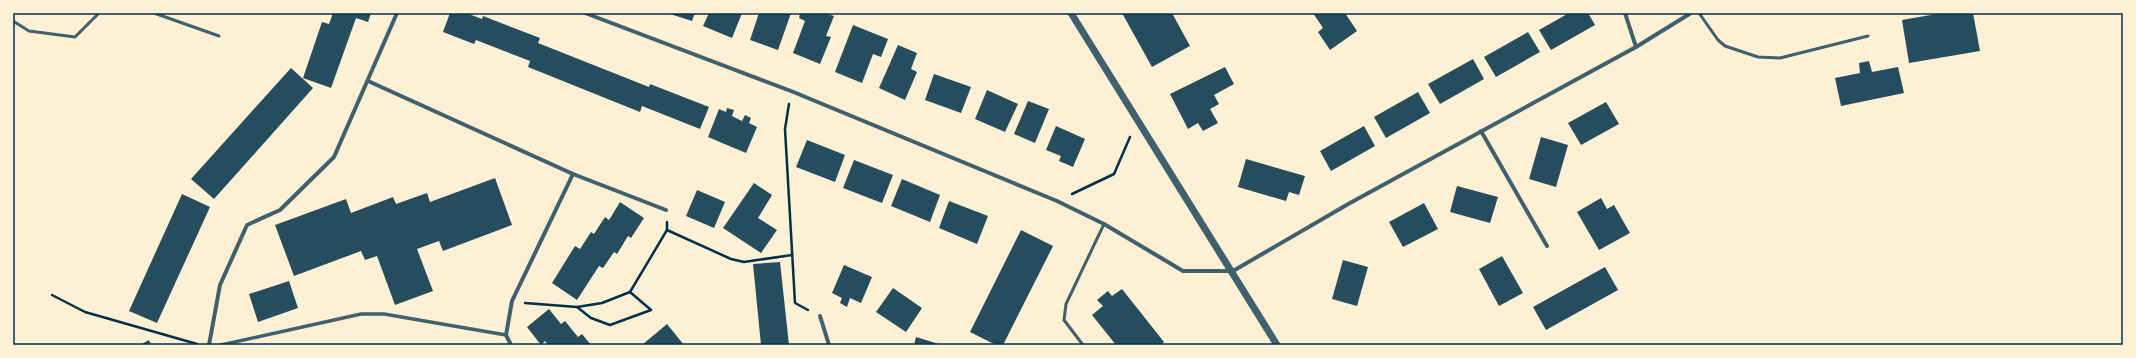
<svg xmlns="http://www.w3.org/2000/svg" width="2136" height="358" font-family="'Fira Sans',sans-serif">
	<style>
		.building { fill: #264d5e }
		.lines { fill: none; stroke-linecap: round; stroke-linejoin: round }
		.path { stroke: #003049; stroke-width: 2.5 }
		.service { stroke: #3f606c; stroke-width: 3 }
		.pedestrian { stroke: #3f606c; stroke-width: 3.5 }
		.minor { stroke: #3f606c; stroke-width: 4 }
		.tertiary { stroke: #3f606c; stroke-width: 7 }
		.neatline { fill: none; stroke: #003049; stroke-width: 1.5 }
	</style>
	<rect width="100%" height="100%" fill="#fdf0d5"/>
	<g class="building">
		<polygon points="333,13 371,13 368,22 356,18 331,88 303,78 322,22 329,24"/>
		<polygon points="450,13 466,13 482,19 483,16 540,38 538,43 649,87 650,84 709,107 700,129 642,106 640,112 528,67 530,61 476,40 474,44 443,32"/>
		<polygon points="667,13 695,13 692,21"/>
		<polygon points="709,13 742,13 732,38 703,26"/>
		<polygon points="759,13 791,13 778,50 750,40"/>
		<polygon points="800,13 825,13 834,16 826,36 831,37 820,64 793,53 805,21 799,18"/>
		<polygon points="1122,13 1172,13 1190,46 1152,67"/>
		<polygon points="1313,13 1345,13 1357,31 1330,50 1318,32 1323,28"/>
		<polygon points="1569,13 1588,13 1595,25 1551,50 1539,30"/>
		<polygon points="1942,13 1973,13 1980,51 1909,63 1902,20"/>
		<polygon points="853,25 888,39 881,57 873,54 862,83 835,72"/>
		<polygon points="1528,32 1540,52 1496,77 1484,57"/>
		<polygon points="898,45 917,53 911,69 917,72 905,100 879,88"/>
		<polygon points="1473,59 1484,79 1440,104 1428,84"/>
		<polygon points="1869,61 1872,72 1898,67 1904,93 1841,106 1835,78 1860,73 1859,63"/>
		<polygon points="1225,67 1234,84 1214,95 1219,104 1210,109 1218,123 1203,131 1198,123 1188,129 1170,94"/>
		<polygon points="291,68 313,88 214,199 191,179"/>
		<polygon points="934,74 971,87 961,113 925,100"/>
		<polygon points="987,90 1018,104 1005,132 975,119"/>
		<polygon points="1418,92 1430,113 1386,138 1374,117"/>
		<polygon points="1028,101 1049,109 1035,143 1014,134"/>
		<polygon points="1606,102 1619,124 1581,145 1568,123"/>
		<polygon points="727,108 734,110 732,116 742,121 745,115 751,118 749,123 757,127 746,153 708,137 719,109 726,112"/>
		<polygon points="1056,126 1085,139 1073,167 1059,161 1061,156 1046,150"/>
		<polygon points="1364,126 1375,146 1331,171 1320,151"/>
		<polygon points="1541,137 1568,145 1556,187 1529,179"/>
		<polygon points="807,140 845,155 835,182 796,167"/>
		<polygon points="1246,159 1305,176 1299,195 1289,192 1286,201 1238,187"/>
		<polygon points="854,160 893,175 882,203 843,188"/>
		<polygon points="495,178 512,225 443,251 439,241 417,249 433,291 395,305 377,256 365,260 361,251 294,276 275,225 346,199 351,213 393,197 396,204 427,193 430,202"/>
		<polygon points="902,179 940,195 930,222 891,206"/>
		<polygon points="754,183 772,195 758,218 777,230 761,253 723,228"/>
		<polygon points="1457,186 1498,197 1490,223 1450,212"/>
		<polygon points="697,190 725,202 714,228 686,216"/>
		<polygon points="182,194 210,207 157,323 129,311"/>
		<polygon points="1601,198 1607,209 1614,205 1630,233 1599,250 1577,212"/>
		<polygon points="949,201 988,216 977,244 939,228"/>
		<polygon points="620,202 644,218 631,238 628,236 617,254 614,252 603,268 599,266 577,300 552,283 575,246 580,249 591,232 594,234 605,217 609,220"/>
		<polygon points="1424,203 1438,229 1403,247 1389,222"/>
		<polygon points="1021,230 1053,246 1003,345 996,345 970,332"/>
		<polygon points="1502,256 1523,293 1499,306 1479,269"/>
		<polygon points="1343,260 1368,267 1357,306 1332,299"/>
		<polygon points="780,262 789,345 761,345 753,264"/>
		<polygon points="844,265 872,277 861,303 850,298 847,307 840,303 842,298 832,293"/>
		<polygon points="1605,267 1618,290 1546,330 1533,307"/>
		<polygon points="289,281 298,308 258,322 249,294"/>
		<polygon points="893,288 922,308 906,332 876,312"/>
		<polygon points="1122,289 1164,342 1161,345 1116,345 1092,315 1103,306 1097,300 1108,291 1112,296"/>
		<polygon points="549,309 561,324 565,321 578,337 582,334 591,345 548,345 545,341 541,345 527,327"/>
		<polygon points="667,324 684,345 642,345"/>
		<polygon points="916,337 942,345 914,345"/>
		<polygon points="149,340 151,345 140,345"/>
	</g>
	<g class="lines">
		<g class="path">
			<polyline points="789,104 785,129 795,303 808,310"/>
			<polyline points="1072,194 1114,174 1130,137"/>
			<polyline points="667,230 731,259 744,262 792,255"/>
			<polyline points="52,295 85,312 197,344"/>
			<polyline points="525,303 577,307 602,303 630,292 667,230 667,222"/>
			<polyline points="577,307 591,318 610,325 651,310 630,292"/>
		</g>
		<g class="service">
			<polyline points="154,13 219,36"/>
			<polyline points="1699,13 1718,40 1725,46 1758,57 1780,58 1868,36"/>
			<polyline points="13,21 29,31 75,37 99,13"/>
			<polyline points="1083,345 1064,320 1066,304 1104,224"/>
		</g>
		<polyline class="pedestrian" points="221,345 361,314 384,314 506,335"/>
		<g class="minor">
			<polyline points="585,13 791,91 1057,201 1104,224 1183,271 1233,271 1350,203 1636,47 1691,13"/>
			<polyline points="1625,13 1636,47"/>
			<polyline points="368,81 573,174 666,210"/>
			<polyline points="1481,131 1547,246"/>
			<polyline points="820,316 829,345"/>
			<polyline points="209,345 220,285 247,225 280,210 334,157 397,13"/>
			<polyline points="511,345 506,335 512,301 573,174"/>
		</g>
		<polyline class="tertiary" points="1071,13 1277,345"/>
	</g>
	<rect width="2136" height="358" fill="none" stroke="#fdf0d5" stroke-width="28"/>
	<rect x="14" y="14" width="2108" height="330" class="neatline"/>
</svg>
